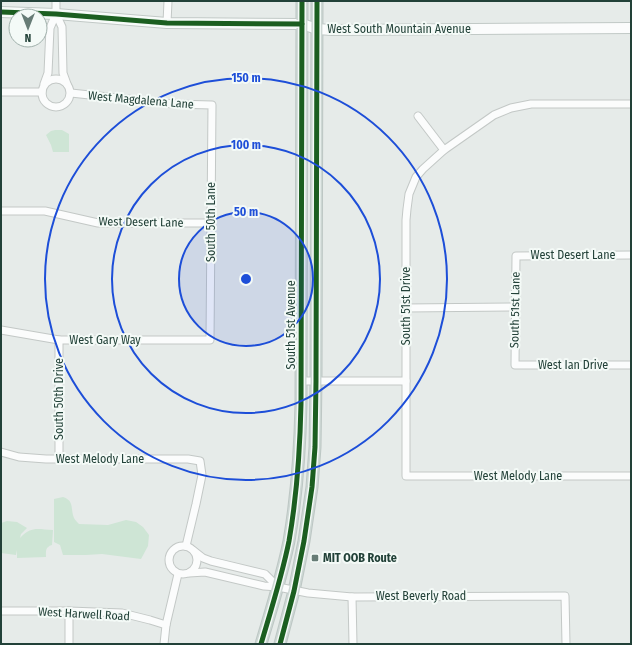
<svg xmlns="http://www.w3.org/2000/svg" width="632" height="645" font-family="'Fira Sans Condensed',sans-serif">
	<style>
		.green { fill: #cee5d5 }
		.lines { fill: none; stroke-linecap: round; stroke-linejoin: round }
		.street-casing { stroke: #c3c8c6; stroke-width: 9 }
		.secondary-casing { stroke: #c1c9c6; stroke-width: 12 }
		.primary-casing { stroke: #bdc7c4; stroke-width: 13 }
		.street { stroke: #fbfcfc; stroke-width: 7 }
		.secondary { stroke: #fbfcfc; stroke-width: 10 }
		.primary { stroke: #cdd7d4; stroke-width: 11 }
		.cycleway-casing { stroke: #f4faf7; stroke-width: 8 }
		.cycleway { stroke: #1b5e20; stroke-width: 5 }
		.ring { fill: none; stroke: #1d4ed8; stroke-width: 2 }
		.poi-dot { fill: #677c76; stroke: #f4faf7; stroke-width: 1.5 }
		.labels { text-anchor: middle; stroke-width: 4; stroke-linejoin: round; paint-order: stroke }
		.street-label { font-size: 12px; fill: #224138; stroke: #f4faf7 }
		.poi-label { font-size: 12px; font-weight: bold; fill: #224138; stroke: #f4faf7; text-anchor: start }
		.centre { fill: #1d4ed8; stroke: #f4faf7; stroke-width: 2 }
		.ring-label { font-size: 12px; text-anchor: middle; font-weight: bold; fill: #1d4ed8; stroke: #f4faf7; stroke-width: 4; stroke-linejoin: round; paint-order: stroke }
	</style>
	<rect width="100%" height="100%" fill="#e6ebe9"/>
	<g class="green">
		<polygon points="55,130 62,130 69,134 69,152 53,152 51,145 46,135 51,131"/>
		<path d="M63,497C75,501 70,509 74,518C75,520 77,522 79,524L108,525L126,520L136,522L143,527L149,535L148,546L141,559L102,554L86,555H63L60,545L54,542V499Z"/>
		<path d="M7,521L17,522L27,528L21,534L20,538C31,526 37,529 53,530L52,545C45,547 46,551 46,557L17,558V550L16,555L1,553V523Z"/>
	</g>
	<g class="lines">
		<g class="street-casing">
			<g id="street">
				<polyline points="56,14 62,27 63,73 67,84"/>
				<polyline points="167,23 168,1"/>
				<circle cx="56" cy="93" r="14"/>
				<polyline points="44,84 48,73 50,28 56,14 56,1"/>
				<polyline points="1,92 42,92"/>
				<polyline points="631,104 531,104 511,108 494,115 444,150 423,169 416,177 409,194 407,209 406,220 406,476 631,476"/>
				<polyline points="418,116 444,150"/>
				<polyline points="1,211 45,211 98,223 211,223"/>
				<polyline points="631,255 516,256 515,365 631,365"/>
				<polyline points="406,308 515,307"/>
				<polyline points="1,330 59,340 210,340 212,105 173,104 71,93"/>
				<polyline points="301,381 406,381"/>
				<polyline points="1,452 19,457 46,459 188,459 200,461 202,475 196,504 186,546"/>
				<polyline points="59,458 59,340"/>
				<circle cx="183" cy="560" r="14"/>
				<polyline points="194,551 203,558 211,561 265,574 278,587"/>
				<polyline points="189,573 205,572 264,586 278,587 308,593 352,597 565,596 566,644"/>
				<polyline points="352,597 353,644"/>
				<polyline points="1,611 69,611 122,613 150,620 166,625"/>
				<polyline points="69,611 69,644"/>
				<polyline points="164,644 166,625 178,574"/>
			</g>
		</g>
		<g class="secondary-casing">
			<polyline id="secondary" points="1,12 56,14 167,23 302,24 317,29 332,30 631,28"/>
		</g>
		<g class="primary-casing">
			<g id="primary">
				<path d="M261,644C271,610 282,576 289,541C297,495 300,450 301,404L302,1"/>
				<polyline points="280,644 294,591 304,541 312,487 315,447 316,381 317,1"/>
			</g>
		</g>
		<use href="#street" class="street"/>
		<use href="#secondary" class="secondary"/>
		<use href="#primary" class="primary"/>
		<g class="cycleway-casing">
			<g id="cycleway">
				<polyline points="1,12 56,14 167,23 302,24"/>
				<path d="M261,644C271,610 282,576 289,541C297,495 300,450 301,404L302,1"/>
				<polyline points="280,644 294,591 304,541 312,487 315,447 316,381 317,1"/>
			</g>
		</g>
		<use href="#cycleway" class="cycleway"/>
	</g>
	<circle cx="246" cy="279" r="67" fill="#1d4ed8" fill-opacity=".12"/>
	<g class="ring">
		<circle cx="246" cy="279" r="67"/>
		<circle cx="246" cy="279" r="134"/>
		<circle cx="246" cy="279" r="201"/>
	</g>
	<rect class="poi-dot" x="311" y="554" width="8" height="8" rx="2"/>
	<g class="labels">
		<g class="street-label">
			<text x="399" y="33">West South Mountain Avenue</text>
			<text transform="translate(141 100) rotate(5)" y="4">West Magdalena Lane</text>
			<text transform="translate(141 222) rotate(1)" y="4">West Desert Lane</text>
			<text transform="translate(211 222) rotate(-90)" y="4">South 50th Lane</text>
			<text x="573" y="259">West Desert Lane</text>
			<text transform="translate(406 306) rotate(-90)" y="4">South 51st Drive</text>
			<text transform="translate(515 310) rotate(-89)" y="4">South 51st Lane</text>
			<text transform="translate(291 325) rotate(-90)" y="4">South 51st Avenue</text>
			<text x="105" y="344">West Gary Way</text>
			<text x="573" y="369">West Ian Drive</text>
			<text transform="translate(59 399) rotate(-90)" y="4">South 50th Drive</text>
			<text x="100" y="463">West Melody Lane</text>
			<text x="518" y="480">West Melody Lane</text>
			<text x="421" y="600">West Beverly Road</text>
			<text transform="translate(84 614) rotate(3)" y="4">West Harwell Road</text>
		</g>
		<g class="poi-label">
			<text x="323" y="562">MIT OOB Route</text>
		</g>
	</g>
	<circle cx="246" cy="279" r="6" class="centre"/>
	<g class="ring-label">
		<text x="246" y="82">150 m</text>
		<text x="246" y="149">100 m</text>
		<text x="246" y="216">50 m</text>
	</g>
	<rect width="632" height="645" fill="none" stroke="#224138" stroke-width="4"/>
	<g transform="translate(28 28) rotate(180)"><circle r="19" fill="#f4faf7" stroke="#a0b0ab"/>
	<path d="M0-3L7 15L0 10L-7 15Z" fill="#677c76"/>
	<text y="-6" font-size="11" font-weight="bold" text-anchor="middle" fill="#224138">N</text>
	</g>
</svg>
